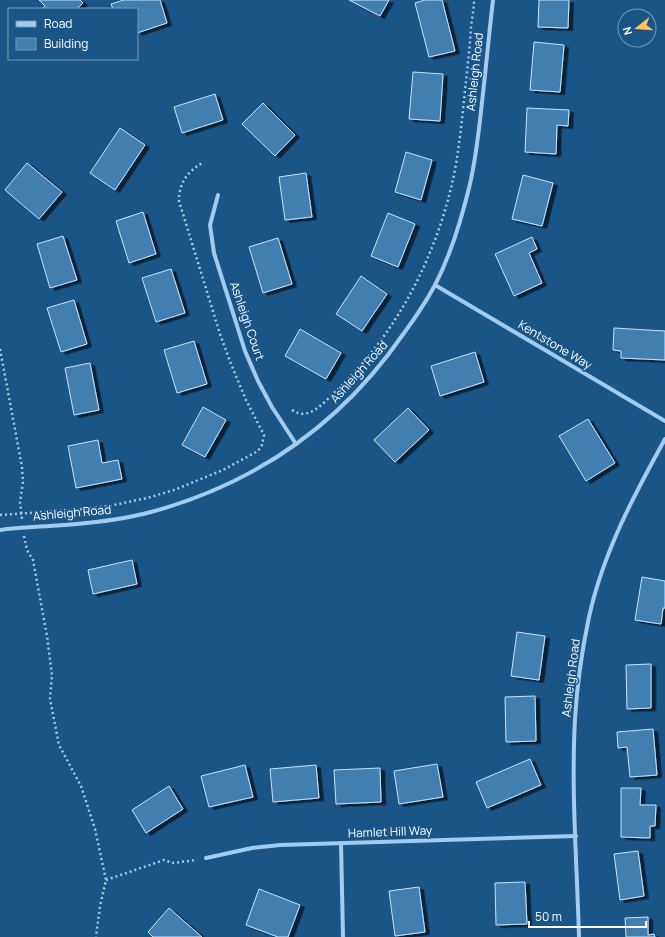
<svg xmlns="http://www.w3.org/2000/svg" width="665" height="937" font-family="Manrope,sans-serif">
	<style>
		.building { fill: #427fb1; stroke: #c7e3f9; filter: url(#shadow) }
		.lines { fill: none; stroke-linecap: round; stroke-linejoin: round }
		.path { stroke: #a2cbed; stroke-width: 2.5; stroke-dasharray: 2 3; stroke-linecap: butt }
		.street { stroke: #a2cbed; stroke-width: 4 }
		.labels { text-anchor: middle; stroke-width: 3; stroke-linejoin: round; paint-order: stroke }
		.street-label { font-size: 12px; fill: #fff; stroke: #1a5588 }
	</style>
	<defs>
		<filter id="shadow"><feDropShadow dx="4.5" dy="2.5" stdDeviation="0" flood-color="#0009"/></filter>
	</defs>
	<rect width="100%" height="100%" fill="#1a5588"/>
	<g class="building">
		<polygon points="39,0 80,0 83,3 77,9 42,9 45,6"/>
		<polygon points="124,0 160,0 167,23 137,33 137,9 113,9 111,4"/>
		<polygon points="349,0 389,0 380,16"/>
		<polygon points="425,0 442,0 455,51 429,57 415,3"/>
		<polygon points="539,0 569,0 568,28 538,27"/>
		<polygon points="534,42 564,45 560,92 530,90"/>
		<polygon points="413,72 443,74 440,121 409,119"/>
		<polygon points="215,94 223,120 182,133 174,107"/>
		<polygon points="263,103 295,135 275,156 242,124"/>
		<polygon points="527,108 569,110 568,126 557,125 556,154 525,152"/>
		<polygon points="120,128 145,145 115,190 90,173"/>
		<polygon points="406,152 432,160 421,200 395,192"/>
		<polygon points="27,163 62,192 39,219 5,190"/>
		<polygon points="306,173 312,217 285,220 279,177"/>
		<polygon points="523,175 553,183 542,226 512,219"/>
		<polygon points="143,212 156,254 129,263 116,221"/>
		<polygon points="388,213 415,224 398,267 371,256"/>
		<polygon points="63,236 77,280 50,288 37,244"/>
		<polygon points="532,237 537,249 529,253 542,283 514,296 495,254"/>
		<polygon points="278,238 292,284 263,293 249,247"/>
		<polygon points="171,269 185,313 156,322 142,278"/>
		<polygon points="361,276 387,294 362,331 336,314"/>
		<polygon points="74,300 87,344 61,352 47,308"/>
		<polygon points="614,328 665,331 665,360 621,358 621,351 613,350"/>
		<polygon points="300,329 341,353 326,379 285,356"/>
		<polygon points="194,341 207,384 177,393 164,350"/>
		<polygon points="475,352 484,382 440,396 431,366"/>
		<polygon points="90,363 99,410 74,415 65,368"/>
		<polygon points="203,407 226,420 205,457 182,445"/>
		<polygon points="408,408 429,430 395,462 374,440"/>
		<polygon points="588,419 615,463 586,481 559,436"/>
		<polygon points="98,440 102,463 118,460 122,479 76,488 68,446"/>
		<polygon points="132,560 137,584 93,594 88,570"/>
		<polygon points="642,577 665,581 665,608 663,608 661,624 635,620"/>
		<polygon points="517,632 545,636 539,680 511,676"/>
		<polygon points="651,664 651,708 627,709 626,665"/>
		<polygon points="535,696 536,741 506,742 505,697"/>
		<polygon points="653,729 657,775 630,777 627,747 618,748 617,732"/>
		<polygon points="530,759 541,785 487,808 476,782"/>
		<polygon points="437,764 443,797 399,804 394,771"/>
		<polygon points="245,765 253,797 209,807 201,776"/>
		<polygon points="316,765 319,798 273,802 270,769"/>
		<polygon points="380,768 381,802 336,804 334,770"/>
		<polygon points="169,786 183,809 146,833 132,810"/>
		<polygon points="621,788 641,788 640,805 656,805 655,826 650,826 650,838 621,837"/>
		<polygon points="638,851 644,896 620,900 614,854"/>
		<polygon points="525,882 527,924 496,925 495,883"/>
		<polygon points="419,887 425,932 395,936 389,891"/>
		<polygon points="259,889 300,905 288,937 278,937 246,925"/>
		<polygon points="169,908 202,937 153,937 148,932"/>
		<polygon points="648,917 648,935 654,934 655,937 626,937 625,918"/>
	</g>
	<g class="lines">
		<g class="path">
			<polyline points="0,349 22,467 23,482 20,502 22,519"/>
			<path d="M292,410C309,422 324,402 335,392C392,339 431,267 450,192C459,158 462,117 466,81C468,63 470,45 471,27C472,18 474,9 474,0"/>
			<path d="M0,515L87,509L114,505L147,498L174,490L223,470L258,451L262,445L264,435L246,400L231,364L220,334L179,201C179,182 188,171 204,162"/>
			<polyline points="24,536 27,550 33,560 47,636 52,675 50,699 59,745 81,786 95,829 106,880 100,906 96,937"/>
			<polyline points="106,880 164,860 172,863 197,860"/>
		</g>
		<g class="street">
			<polyline points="218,195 210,225 214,253 245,351 258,381 272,407 296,444"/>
			<polyline points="435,285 665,421"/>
			<path d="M0,530C16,527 33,527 49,526C83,524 118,521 151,512C257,483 342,423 404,333C415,318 426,302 435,285C451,254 461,221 469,188C476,160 479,131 482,102C486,68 489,34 493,0"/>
			<polyline points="341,843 343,937"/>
			<polyline points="206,858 252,848 280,845 576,836"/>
			<path d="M579,937C577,864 571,791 575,719C577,685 582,650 589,617C603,553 634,495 665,439"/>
		</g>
	</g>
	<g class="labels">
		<g class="street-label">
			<text transform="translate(475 72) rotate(-84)" y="4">Ashleigh Road</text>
			<text transform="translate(247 321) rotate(71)" y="4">Ashleigh Court</text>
			<text transform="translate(555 345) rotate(31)" y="4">Kentstone Way</text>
			<text transform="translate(359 372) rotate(-48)" y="4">Ashleigh Road</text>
			<text transform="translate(72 513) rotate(-5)" y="4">Ashleigh Road</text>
			<text transform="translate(571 678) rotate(-83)" y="4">Ashleigh Road</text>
			<text transform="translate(390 832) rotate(-2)" y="4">Hamlet Hill Way</text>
		</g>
	</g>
	<rect x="8" y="8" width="130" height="52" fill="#1a5588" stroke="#7699b8"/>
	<rect x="16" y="21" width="20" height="6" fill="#a2cbed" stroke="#7699b8"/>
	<text x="44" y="28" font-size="12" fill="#ffffff">Road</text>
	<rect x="16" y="38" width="20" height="12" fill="#427fb1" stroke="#7699b8"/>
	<text x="44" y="48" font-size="12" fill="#ffffff">Building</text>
	<g transform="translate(637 28) rotate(253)"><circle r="19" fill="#1a5588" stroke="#7699b8"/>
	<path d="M0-3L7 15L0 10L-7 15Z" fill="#ffc05d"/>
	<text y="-6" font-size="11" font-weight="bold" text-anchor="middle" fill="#ffffff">N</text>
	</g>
	<path d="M529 921v6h117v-6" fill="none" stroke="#ffffff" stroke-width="2"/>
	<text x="535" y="921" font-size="12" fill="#ffffff" stroke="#1a5588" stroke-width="3" paint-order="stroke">50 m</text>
</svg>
